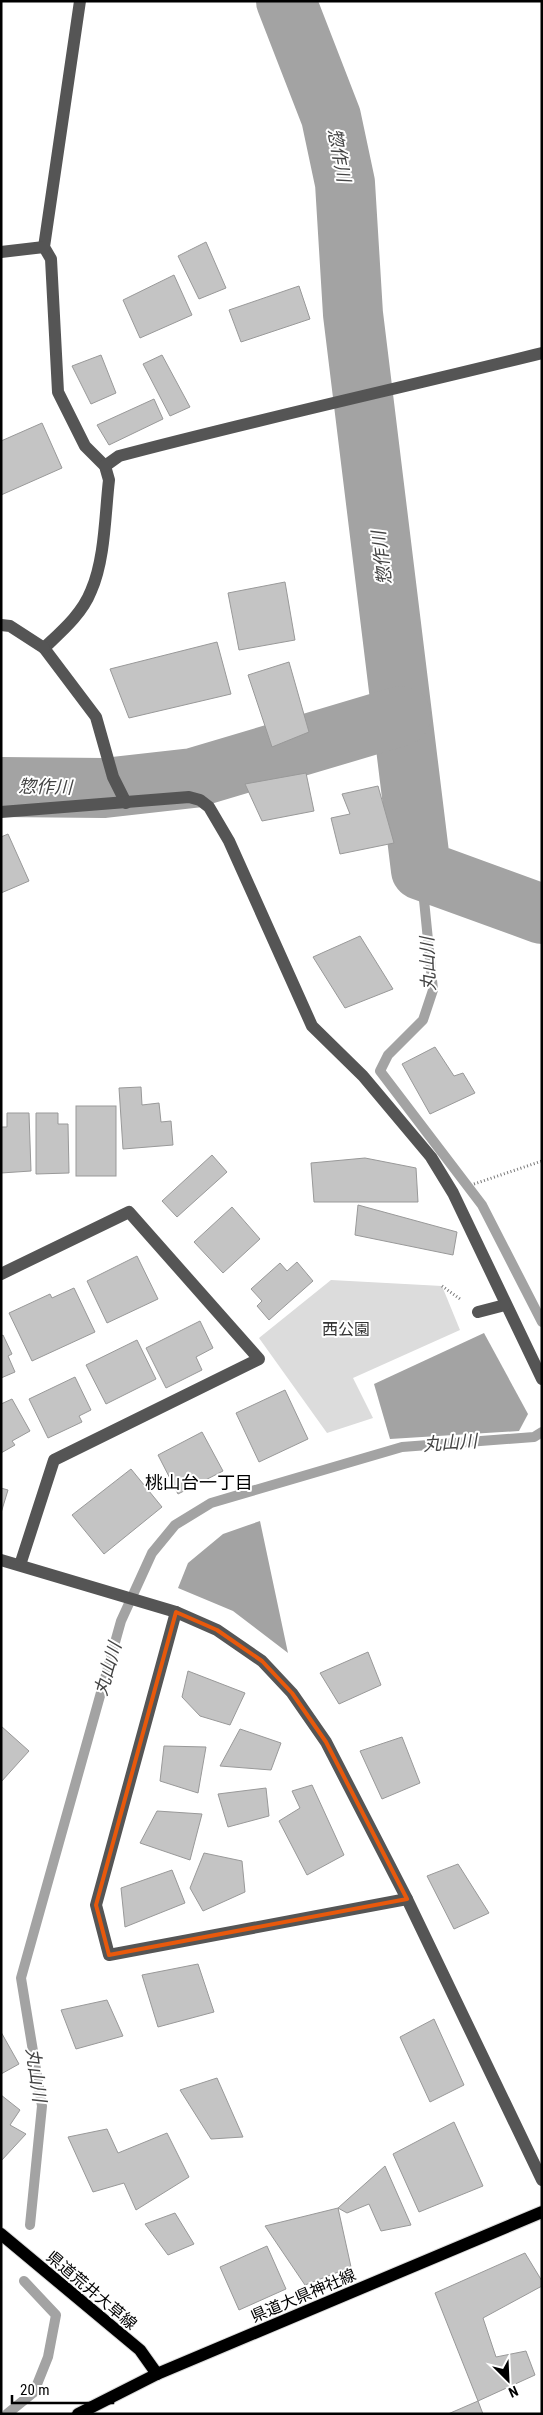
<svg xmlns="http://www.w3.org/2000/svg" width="543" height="2415" font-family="'Roboto Condensed','Noto Sans JP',sans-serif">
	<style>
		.green { fill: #dcdcdc }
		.water { fill: #a3a3a3 }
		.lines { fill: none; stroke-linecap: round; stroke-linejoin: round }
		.stream { stroke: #a3a3a3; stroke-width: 10 }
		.river { stroke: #a3a3a3; stroke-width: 60 }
		.building { fill: #c4c4c4; stroke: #999 }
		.major-casing { stroke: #dbdbdb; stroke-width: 14 }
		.path { stroke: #777; stroke-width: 3; stroke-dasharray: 1 2.5; stroke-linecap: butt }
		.minor { stroke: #555; stroke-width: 12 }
		.major { stroke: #000; stroke-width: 12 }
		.marked { fill: none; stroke: #e8590c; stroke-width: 4; stroke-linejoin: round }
		.labels { text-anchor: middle; stroke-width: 4; stroke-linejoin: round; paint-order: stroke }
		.park-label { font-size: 16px; fill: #333; stroke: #fff }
		.street-label { font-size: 16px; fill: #000; stroke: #fff }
		.water-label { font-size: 18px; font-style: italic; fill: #444; stroke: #fff }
		.neighbourhood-label { font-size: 18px; fill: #000; stroke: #fff }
	</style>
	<rect width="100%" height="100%" fill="#fff"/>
	<polygon class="green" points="331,1280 442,1286 460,1330 353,1378 373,1418 327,1433 259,1338"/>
	<g class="water">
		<polygon points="484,1333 528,1414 519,1431 390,1439 374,1384"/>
		<polygon points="260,1521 288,1653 233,1611 178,1588 188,1563 223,1534"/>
	</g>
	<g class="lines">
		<g class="stream">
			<polyline points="421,870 433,990 423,1020 388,1055 380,1071 482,1205 542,1322"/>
			<polyline points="30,2225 42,2106 21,1978 121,1621 152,1553 175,1525 211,1503 402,1447 534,1437 542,1432"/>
			<polyline points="7,2414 34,2392 48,2357 56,2315 24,2281"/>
		</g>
		<g class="river">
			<polyline points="286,1 331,117 345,183 353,314 421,870 542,914"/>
			<polyline points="1,787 104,788 193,778 401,716"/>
		</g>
	</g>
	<g class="building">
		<polygon points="206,242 226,288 199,299 178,256"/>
		<polygon points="174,275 192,315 140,338 123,300"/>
		<polygon points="299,286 310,319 241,342 229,310"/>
		<polygon points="101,355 116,393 91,404 72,366"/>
		<polygon points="162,355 190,407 170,416 143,364"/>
		<polygon points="154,399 163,419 109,445 97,425"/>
		<polygon points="42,423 62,468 1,495 1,441"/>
		<polygon points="285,582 295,640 239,650 228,593"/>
		<polygon points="217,642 231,694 129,718 110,669"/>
		<polygon points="289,662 309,732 272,747 248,675"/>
		<polygon points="306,773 314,811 262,821 245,784"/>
		<polygon points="378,786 394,843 340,854 331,818 350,814 342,794"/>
		<polygon points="8,834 29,881 1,893 1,837"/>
		<polygon points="360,936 393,989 345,1008 313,957"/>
		<polygon points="435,1047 454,1076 463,1073 475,1093 430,1114 402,1064"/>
		<polygon points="141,1087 142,1105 159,1103 161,1122 171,1121 173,1145 123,1149 119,1088"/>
		<rect x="76" y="1106" width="40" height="70"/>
		<polygon points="7,1113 29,1113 31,1171 1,1173 1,1127 7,1127"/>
		<polygon points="36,1113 58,1113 58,1124 68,1124 69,1173 36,1174"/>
		<polygon points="212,1155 227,1172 177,1217 162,1201"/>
		<polygon points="365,1158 416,1168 418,1202 314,1202 311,1163"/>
		<polygon points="358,1205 457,1232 453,1255 355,1235"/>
		<polygon points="232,1207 260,1239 223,1273 194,1242"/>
		<polygon points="137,1256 158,1299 107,1323 87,1281"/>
		<polygon points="297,1262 313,1281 269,1320 257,1306 262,1301 251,1289 280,1263 287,1271"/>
		<polygon points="74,1288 95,1332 32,1361 9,1313 50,1294 52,1298"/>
		<polygon points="200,1321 213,1348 196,1357 202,1370 166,1388 146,1348"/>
		<polygon points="3,1335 12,1354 8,1356 15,1372 1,1378 1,1336"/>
		<polygon points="137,1340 156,1379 106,1404 86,1365"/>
		<polygon points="75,1377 91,1410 79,1416 82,1422 48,1438 29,1399"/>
		<polygon points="285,1390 308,1439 259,1462 236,1413"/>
		<polygon points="12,1399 30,1431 12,1441 15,1445 1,1453 1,1404"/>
		<polygon points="202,1432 223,1471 178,1494 158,1455"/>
		<polygon points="131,1469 162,1507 104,1554 72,1515"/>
		<polygon points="1,1488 8,1490 1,1513"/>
		<polygon points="368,1652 381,1685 339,1704 320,1673"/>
		<polygon points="188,1671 245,1693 230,1725 200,1716 182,1697"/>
		<polygon points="1,1726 29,1751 1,1782"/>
		<polygon points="240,1729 281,1743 271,1770 220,1766"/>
		<polygon points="402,1737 420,1783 382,1799 360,1751"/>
		<polygon points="164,1746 206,1747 198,1793 160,1781"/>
		<polygon points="312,1785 344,1855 307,1875 279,1821 300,1808 292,1791"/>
		<polygon points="266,1788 269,1816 228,1827 218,1794"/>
		<polygon points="157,1811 202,1814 190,1860 140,1843"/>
		<polygon points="204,1853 242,1861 245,1892 203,1911 190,1888"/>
		<polygon points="458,1864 489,1913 454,1929 427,1876"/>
		<polygon points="172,1870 185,1903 125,1927 121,1888"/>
		<polygon points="198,1964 214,2012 158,2027 142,1975"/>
		<polygon points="107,2000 123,2036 76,2049 61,2010"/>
		<polygon points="434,2019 464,2085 430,2102 400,2037"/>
		<polygon points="1,2032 19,2064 1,2074"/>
		<polygon points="217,2078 243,2137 211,2139 180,2090"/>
		<polygon points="1,2095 20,2110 10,2125 26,2134 1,2161"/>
		<polygon points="454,2122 483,2186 419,2212 393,2154"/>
		<polygon points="107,2129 118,2153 167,2133 189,2177 136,2210 124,2183 93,2192 68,2137"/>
		<polygon points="385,2166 411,2225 381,2231 369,2204 347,2213 338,2208"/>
		<polygon points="338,2208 351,2267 305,2285 265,2226"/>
		<polygon points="175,2213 194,2244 168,2255 145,2224"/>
		<polygon points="267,2246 286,2289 239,2310 220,2267"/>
		<polygon points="525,2253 542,2281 542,2286 483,2318 496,2357 526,2351 535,2375 478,2401 435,2293"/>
		<polygon points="478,2401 483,2414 448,2414"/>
	</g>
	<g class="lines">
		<g class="major-casing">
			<g id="major">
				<polyline points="1,2234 140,2350 157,2374"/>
				<polyline points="78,2414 157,2374 542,2212"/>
			</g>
		</g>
		<g class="path">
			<polyline points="474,1184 542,1161"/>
			<polyline points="442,1286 460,1299"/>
		</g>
		<g class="minor">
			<path d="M80,1L44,247L51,259L58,392L85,446L105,466L109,480C105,514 105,560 91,591C82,614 62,631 44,648L96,717L113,777L126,803"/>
			<polyline points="1,252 44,247"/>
			<path d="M105,466L119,456C259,419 401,388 542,353"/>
			<polyline points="1,625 10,626 44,648"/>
			<polyline points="1,812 189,797 200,800 209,807 229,841 312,1026 363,1076 431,1157 453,1193 542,1379"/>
			<polyline points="1,1274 129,1212 259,1359 54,1460 20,1565"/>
			<polyline points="478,1312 505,1305"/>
			<polyline points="1,1560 176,1612 217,1630 262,1661 292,1693 326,1742 407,1899 542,2180"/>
			<polyline points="176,1612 96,1905 109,1955 407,1899"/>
		</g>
		<use href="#major" class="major"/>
	</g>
	<path class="marked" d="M176,1612L217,1630L262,1661L292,1693L326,1742L407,1899L109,1955L96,1905Z"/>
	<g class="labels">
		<g class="park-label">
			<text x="346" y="1335">西公園</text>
		</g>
		<g class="street-label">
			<text transform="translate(92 2290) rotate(40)" y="6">県道荒井大草線</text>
			<text transform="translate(303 2295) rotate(-23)" y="6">県道大県神社線</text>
		</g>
		<g class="water-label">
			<text transform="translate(339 155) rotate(79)" y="6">惣作川</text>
			<text transform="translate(382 558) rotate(-97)" y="6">惣作川</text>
			<text transform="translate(45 787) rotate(1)" y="6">惣作川</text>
			<text transform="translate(428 964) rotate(-92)" y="6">丸山川</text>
			<text transform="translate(450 1443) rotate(-4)" y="6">丸山川</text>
			<text transform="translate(108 1669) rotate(-74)" y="6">丸山川</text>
			<text transform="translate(36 2075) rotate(82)" y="6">丸山川</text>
		</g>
		<g class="neighbourhood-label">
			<text x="199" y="1489">桃山台一丁目</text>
		</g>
	</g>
	<rect width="543" height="2415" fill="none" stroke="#000000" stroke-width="5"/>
	<g transform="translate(508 2380) rotate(156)" stroke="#ffffff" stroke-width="4" paint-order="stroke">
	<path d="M0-4L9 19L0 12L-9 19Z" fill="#000000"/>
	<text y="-8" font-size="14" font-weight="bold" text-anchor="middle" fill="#000000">N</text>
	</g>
	<path d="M12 2395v8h101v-8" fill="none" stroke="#000000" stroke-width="2.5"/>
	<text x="20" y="2395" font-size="15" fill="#000000" stroke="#ffffff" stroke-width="4" paint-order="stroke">20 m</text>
</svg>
